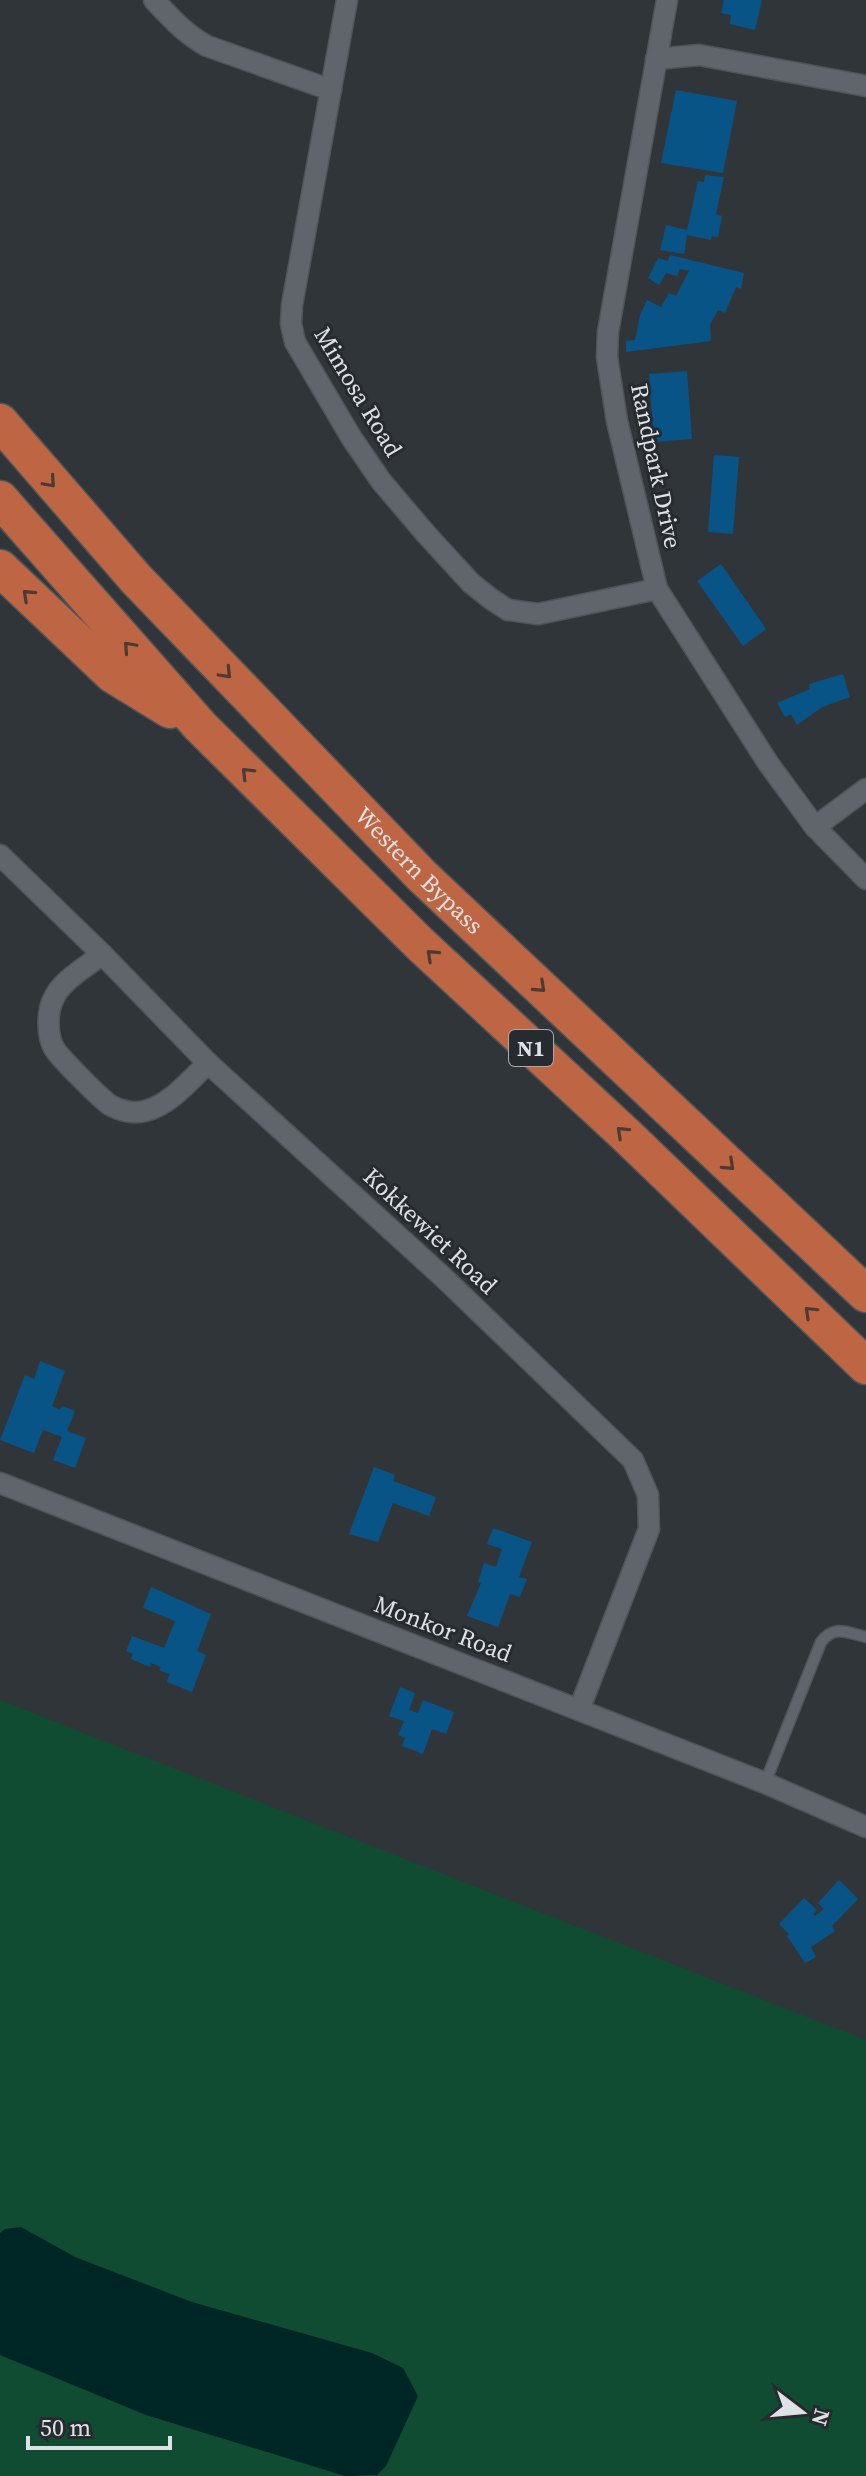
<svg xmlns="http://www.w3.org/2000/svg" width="866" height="2476" font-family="'Source Serif 4',serif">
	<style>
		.green { fill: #104c31 }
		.water { fill: #002525 }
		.building { fill: #095486 }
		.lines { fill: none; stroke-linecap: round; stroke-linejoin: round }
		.service-casing { stroke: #4f5458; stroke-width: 13 }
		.minor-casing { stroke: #4f5458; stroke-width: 23 }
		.motorway-casing { stroke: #4f5458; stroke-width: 39 }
		.service { stroke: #5f656b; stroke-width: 10 }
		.minor { stroke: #5f656b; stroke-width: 20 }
		.motorway { stroke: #be6643; stroke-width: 36 }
		.oneway { stroke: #4c3a35 }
		.labels { text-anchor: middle; stroke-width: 6; stroke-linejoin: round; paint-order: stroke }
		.shield { fill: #262b30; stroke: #a7aaaf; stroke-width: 2 }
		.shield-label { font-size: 22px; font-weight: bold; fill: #dee1e5 }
		.street-label { font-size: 24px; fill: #dee1e5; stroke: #262b30 }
	</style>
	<rect width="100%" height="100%" fill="#30353a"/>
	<polygon class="green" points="0,1700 866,2040 866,2476 0,2476"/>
	<polygon class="water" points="21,2227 75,2257 192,2302 372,2353 403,2368 418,2396 386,2466 377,2475 345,2476 146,2415 0,2355 0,2233 5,2229"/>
	<g class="building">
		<polygon points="724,0 762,0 755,30 730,24 731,15 721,13"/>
		<polygon points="676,90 737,101 723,173 661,163"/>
		<polygon points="705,175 724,177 716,214 722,216 718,237 712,236 711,240 687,235 684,254 660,250 666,225 687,230 698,181 704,182"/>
		<polygon points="670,255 744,273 741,289 736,287 725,313 718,310 710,325 711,341 626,352 626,341 635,340 640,315 647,300 661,307 669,293 676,296 689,271 680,269 677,276 666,273 659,285 648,278 658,258 668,261"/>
		<polygon points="687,371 692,439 654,442 649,374"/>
		<polygon points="714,455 739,457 733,534 708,532"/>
		<polygon points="721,564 766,629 743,646 697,581"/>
		<polygon points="843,674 850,697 822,707 797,725 791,714 785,717 777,703 810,689 809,684"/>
		<polygon points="40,1361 65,1371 52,1406 60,1410 62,1406 75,1411 67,1431 86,1438 75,1468 53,1460 62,1437 43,1430 34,1453 0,1440 25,1375 34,1379"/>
		<polygon points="374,1467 395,1475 393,1481 436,1497 429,1516 393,1503 378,1542 349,1534"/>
		<polygon points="493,1528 532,1542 519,1577 527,1579 520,1597 510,1594 498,1627 467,1616 481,1583 478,1582 484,1563 496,1567 502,1549 487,1544"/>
		<polygon points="151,1587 211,1614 197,1651 206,1655 192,1692 167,1682 169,1674 159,1670 161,1667 151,1663 150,1667 131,1659 133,1654 126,1651 132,1636 164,1648 175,1621 143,1608"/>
		<polygon points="400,1687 415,1693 409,1710 418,1713 423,1700 454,1712 446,1734 432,1729 423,1754 402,1746 405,1738 398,1735 404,1721 389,1716"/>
		<polygon points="839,1880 858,1899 832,1926 835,1931 811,1947 816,1957 805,1963 787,1936 789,1934 779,1924 804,1898 817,1910 813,1914 815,1916 824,1909 818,1903"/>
	</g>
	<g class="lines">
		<g class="service-casing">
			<path id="service" d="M765,1783L821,1642C835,1624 848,1633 866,1637"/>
		</g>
		<g class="minor-casing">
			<g id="minor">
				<path d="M154,0C171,18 185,34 207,46L331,90"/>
				<polyline points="347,0 292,305 291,324 295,342 351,437 381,481 426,534 471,583 491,599 508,610 538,614 657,589"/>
				<polyline points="667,0 608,332 607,357 617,421 657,589 768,763 815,827 866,879"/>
				<polyline points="656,59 699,55 866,86"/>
				<polyline points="815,827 866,789"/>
				<polyline points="0,855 102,954 208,1063 444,1278 633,1460 648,1495 649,1529 579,1710"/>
				<path d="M102,954C87,967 61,980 53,1000C47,1012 47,1036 54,1048C58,1056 101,1099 110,1105C120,1111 134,1114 145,1111C170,1105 190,1080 208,1063"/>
				<polyline points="0,1483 765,1783 866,1827"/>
			</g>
		</g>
		<g class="motorway-casing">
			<g id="motorway">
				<path id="s1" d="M0,422L136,579L422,876L866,1294"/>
				<polyline points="0,499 200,726 420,944 626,1135 866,1366"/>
				<polyline points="0,568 113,675 170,710"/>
			</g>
		</g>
		<use href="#service" class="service"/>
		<use href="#minor" class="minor"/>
		<use href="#motorway" class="motorway"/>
	</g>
	<defs><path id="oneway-chevron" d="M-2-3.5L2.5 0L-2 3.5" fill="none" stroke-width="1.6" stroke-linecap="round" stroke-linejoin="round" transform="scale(2)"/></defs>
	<g class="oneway">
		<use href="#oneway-chevron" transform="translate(50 482) rotate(48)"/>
		<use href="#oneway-chevron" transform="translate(28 595) rotate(-137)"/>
		<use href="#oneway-chevron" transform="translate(129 647) rotate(-132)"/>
		<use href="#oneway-chevron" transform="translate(226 673) rotate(46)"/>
		<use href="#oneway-chevron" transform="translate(247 773) rotate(-135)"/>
		<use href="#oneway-chevron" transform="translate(432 955) rotate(-137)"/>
		<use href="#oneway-chevron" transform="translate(540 987) rotate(43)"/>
		<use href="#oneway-chevron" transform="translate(622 1132) rotate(-137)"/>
		<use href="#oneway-chevron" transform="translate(729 1165) rotate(43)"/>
		<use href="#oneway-chevron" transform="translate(810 1312) rotate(-136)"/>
	</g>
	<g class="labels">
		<rect class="shield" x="509" y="1030" width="44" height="36" rx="6"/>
		<g class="shield-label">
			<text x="531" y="1056">N1</text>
		</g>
		<g class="street-label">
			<text transform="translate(358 392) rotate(59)" y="8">Mimosa Road</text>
			<text transform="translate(656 466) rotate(78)" y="8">Randpark Drive</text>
			<text dy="8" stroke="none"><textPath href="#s1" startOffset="614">Western Bypass</textPath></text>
			<text transform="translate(430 1231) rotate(43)" y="8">Kokkewiet Road</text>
			<text transform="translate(443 1629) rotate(21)" y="8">Monkor Road</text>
		</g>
	</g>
	<g transform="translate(802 2412) rotate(106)" stroke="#262b30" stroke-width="6" paint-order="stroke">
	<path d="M0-6L14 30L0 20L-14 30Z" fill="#dee1e5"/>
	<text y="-12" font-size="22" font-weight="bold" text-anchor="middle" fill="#dee1e5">N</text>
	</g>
	<path d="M28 2436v12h142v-12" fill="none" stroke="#dee1e5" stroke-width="4"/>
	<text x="40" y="2436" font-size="24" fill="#dee1e5" stroke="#262b30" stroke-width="6" paint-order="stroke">50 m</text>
</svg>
